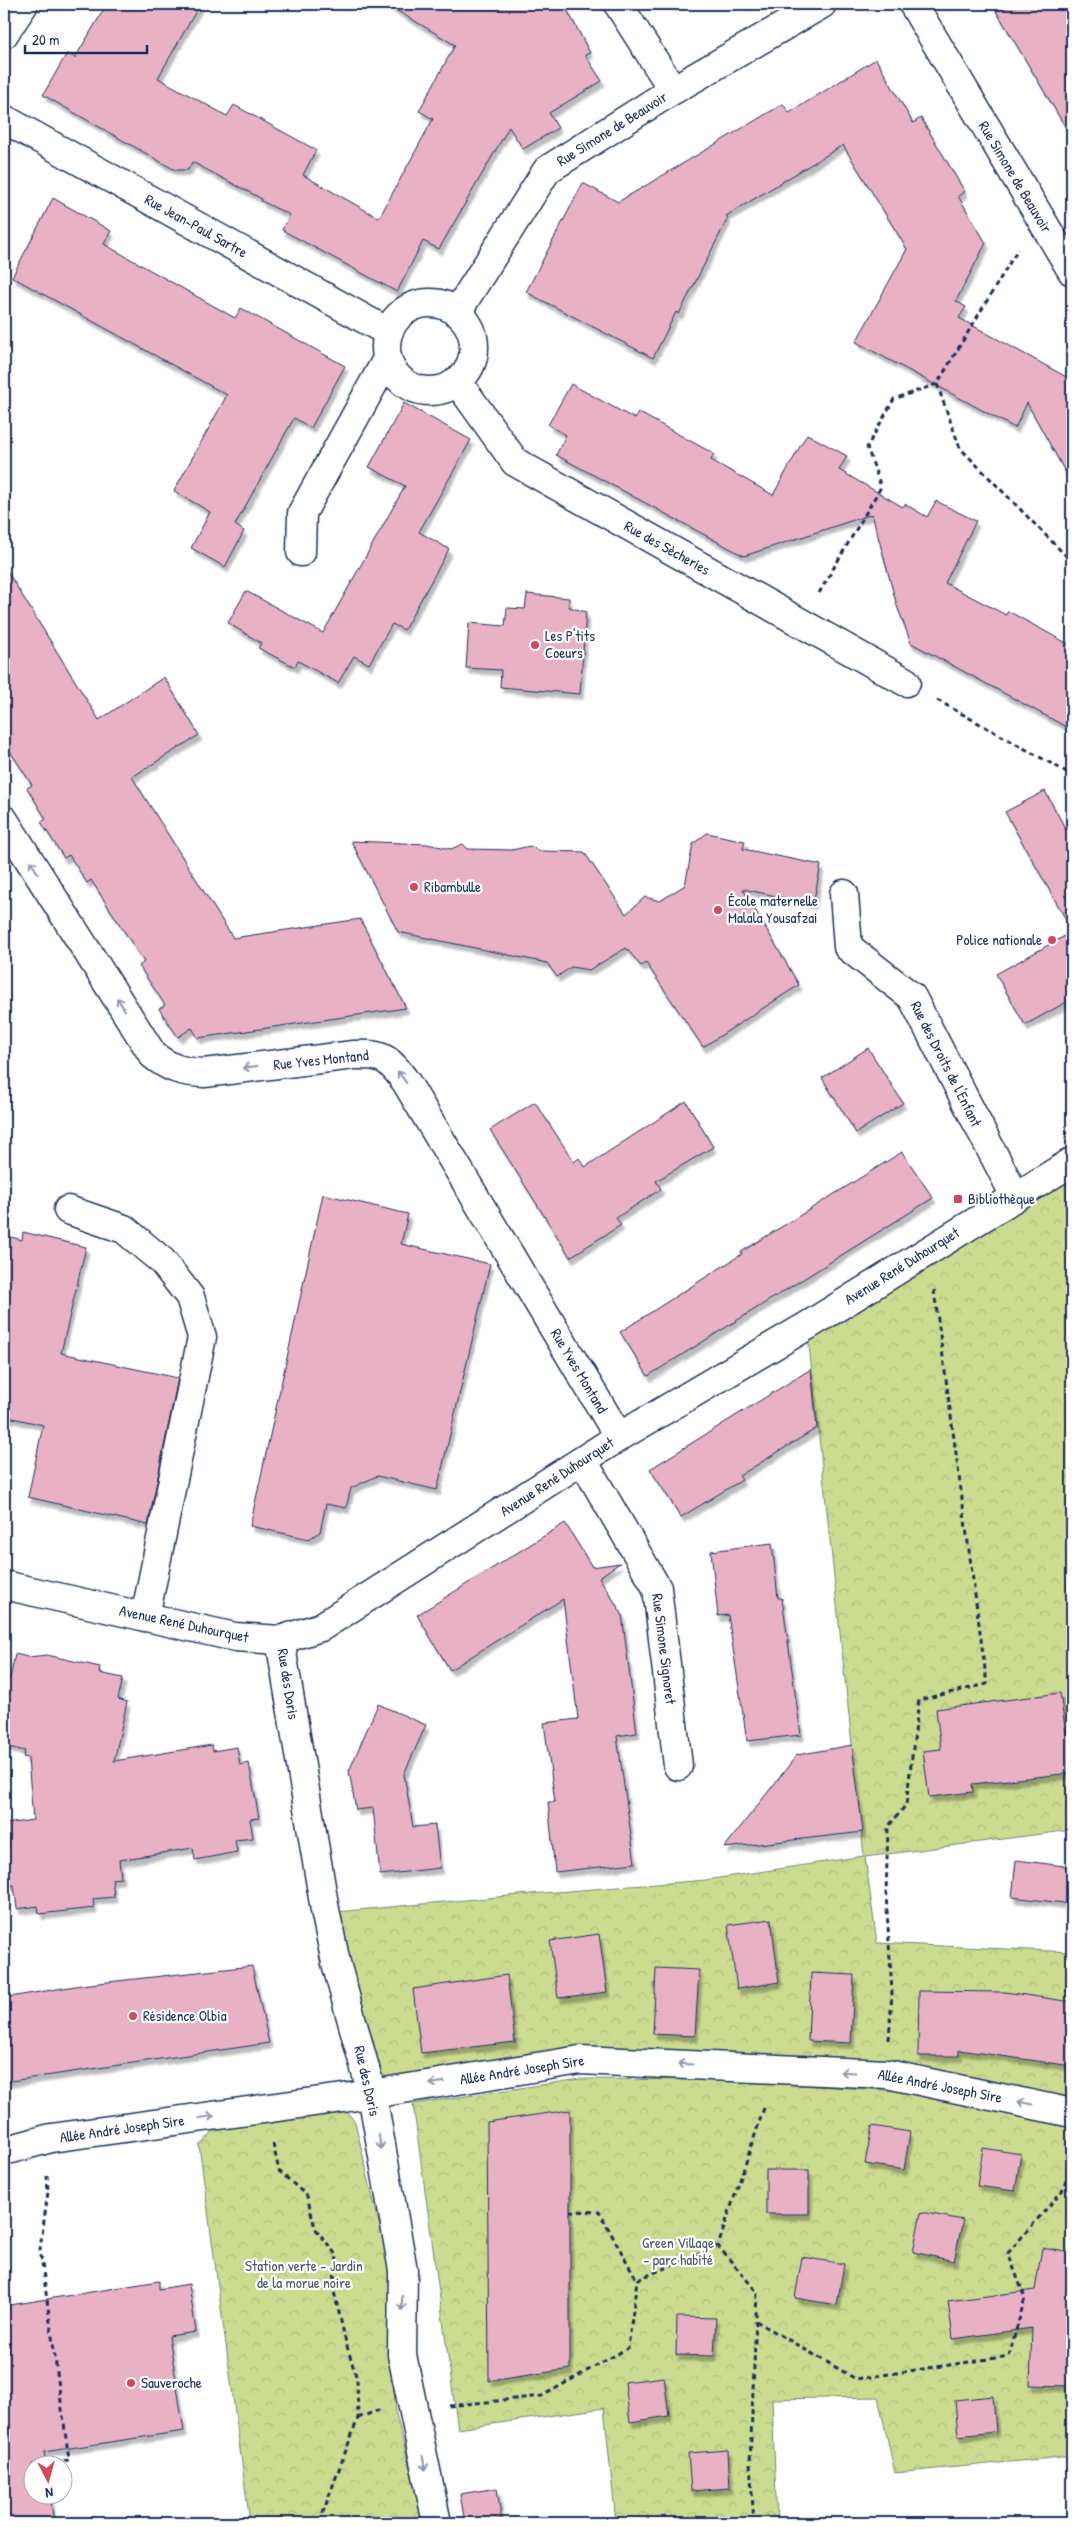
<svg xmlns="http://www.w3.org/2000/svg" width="1076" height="2527" font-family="'Patrick Hand',sans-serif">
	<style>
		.park { fill: url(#park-crowns); stroke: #738677 }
		.building { fill: #e9b1c4; stroke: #1b2f5e; filter: url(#shadow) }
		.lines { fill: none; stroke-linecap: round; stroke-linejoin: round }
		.minor-casing { stroke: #1b2f5e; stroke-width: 31 }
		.path { stroke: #1b2f5e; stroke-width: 3; stroke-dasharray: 5 4; stroke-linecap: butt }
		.minor { stroke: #fff; stroke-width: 28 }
		.oneway { stroke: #8d97ae }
		.poi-dot { fill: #d1495b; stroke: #fff; stroke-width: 2 }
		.labels { text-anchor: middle; stroke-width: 4.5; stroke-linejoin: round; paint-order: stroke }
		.street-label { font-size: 15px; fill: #1b2f5e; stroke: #fff }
		.poi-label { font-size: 15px; fill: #1b2f5e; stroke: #fff; text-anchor: start }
		.park-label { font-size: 15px; fill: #475a6a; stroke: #fff }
	</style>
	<defs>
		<pattern id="park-crowns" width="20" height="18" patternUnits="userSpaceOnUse" patternTransform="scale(1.25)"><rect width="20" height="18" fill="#cbdc90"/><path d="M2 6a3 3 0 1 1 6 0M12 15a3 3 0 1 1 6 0" fill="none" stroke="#aebd7f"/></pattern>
		<filter id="shadow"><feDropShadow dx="3" dy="5.5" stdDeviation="1" flood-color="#0004"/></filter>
	</defs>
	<rect width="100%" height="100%" fill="#fff"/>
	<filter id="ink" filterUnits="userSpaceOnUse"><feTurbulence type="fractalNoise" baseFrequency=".02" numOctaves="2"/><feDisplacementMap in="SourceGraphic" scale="10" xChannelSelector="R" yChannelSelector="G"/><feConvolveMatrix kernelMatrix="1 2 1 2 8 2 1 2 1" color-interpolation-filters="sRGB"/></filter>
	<g filter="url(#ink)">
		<g class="park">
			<polygon points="1072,1162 1072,1830 865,1857 877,1943 1072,1952 1072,2097 1026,2091 887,2064 446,2072 378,2078 336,1912 530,1894 706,1880 864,1856 807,1326"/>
			<polygon points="580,2079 715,2080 900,2091 1072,2123 1072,2456 895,2473 878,2397 772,2399 777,2523 616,2523 604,2408 458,2429 413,2104"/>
			<polygon points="343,2107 355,2122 390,2269 388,2320 396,2414 424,2523 250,2523 199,2145 219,2126"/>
		</g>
		<g class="building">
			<polygon points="107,4 200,4 158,78 227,116 234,105 316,150 303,175 379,218 433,119 419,111 455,45 386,4 564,4 590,53 585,55 602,81 549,113 558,128 523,149 509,127 439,249 423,241 397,292 282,230 290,215 261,201 262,199 192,162 188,170 175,170 43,95 67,53 75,58"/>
			<polygon points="992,4 1072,4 1072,138"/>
			<polygon points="876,59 913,123 921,118 965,192 958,196 986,243 956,301 966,307 959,318 1072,380 1072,484 1027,403 1015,428 856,342 907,249 843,145 726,216 728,218 679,314 676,312 653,358 526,292 583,183 618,202 783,104 789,113"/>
			<polygon points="53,198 111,231 104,244 235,318 241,308 345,366 311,428 294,418 235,525 244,531 225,567 191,548 210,512 174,491 227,395 12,277"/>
			<polygon points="571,384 635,419 638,412 714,454 711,460 773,495 807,434 847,456 839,470 903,507 905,504 927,517 936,501 976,521 945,583 1006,615 1008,611 1072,646 1072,730 911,643 897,606 872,514 744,556 556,455 566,435 548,425"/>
			<polygon points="404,403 471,440 419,532 449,549 404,630 392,624 369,664 354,656 338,683 298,661 295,667 258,648 261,643 228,623 246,591 323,633 405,486 369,467"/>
			<polygon points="4,566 99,720 164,677 199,735 132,777 233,938 360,919 406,1008 198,1038 192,1028 178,1037 159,1009 165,1005 139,966 144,962 91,880 87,883 69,855 64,858 41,822 46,819 27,788 32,785 4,742"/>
			<polygon points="527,594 569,598 569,607 586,612 580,694 500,687 501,670 466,668 469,623 505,626 507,608 525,609"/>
			<polygon points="1045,791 1072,841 1072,930 1005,812"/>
			<polygon points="707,833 745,841 743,849 821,865 813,904 743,889 799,985 703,1047 646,963 641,966 626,948 589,970 571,967 557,977 547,963 398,932 351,841 427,844 451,849 463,844 468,849 512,850 530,846 539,851 584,852 626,914 645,897 660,901 685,885 693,844"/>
			<polygon points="1072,932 1072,999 1025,1025 996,974"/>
			<polygon points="868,1048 903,1103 856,1133 822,1078"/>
			<polygon points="686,1101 713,1147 656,1181 661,1189 616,1218 621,1225 570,1257 490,1130 535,1102 574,1162 579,1158 585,1167"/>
			<polygon points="902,1152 933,1198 648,1376 620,1332 742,1254 741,1252"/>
			<polygon points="323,1194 408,1214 401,1244 490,1264 437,1490 377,1476 351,1488 346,1508 326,1504 320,1532 309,1539 250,1526"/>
			<polygon points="23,1232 86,1247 61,1353 178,1378 148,1525 28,1497 43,1425 4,1416 4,1235 22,1240"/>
			<polygon points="811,1369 817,1428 739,1476 742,1480 681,1517 650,1469"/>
			<polygon points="565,1523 592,1567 620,1563 599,1577 622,1614 637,1733 617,1736 635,1863 555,1872 548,1802 555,1802 544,1723 578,1719 563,1599 450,1670 417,1615"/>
			<polygon points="772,1543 778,1598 782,1598 801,1735 747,1741 728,1615 718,1616 711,1551"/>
			<polygon points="15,1654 28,1657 47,1655 100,1667 99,1673 123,1678 118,1699 127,1702 114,1761 212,1745 213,1751 237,1747 240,1765 249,1763 259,1818 250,1819 253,1838 235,1840 237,1852 195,1860 193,1848 119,1860 121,1878 112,1879 114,1897 93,1899 94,1908 39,1914 38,1906 17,1909 14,1885 4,1886 4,1849 9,1848 6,1824 33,1820 28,1758 23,1757 25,1751 4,1746 4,1677 10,1678"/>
			<polygon points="1060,1693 1066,1734 1072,1733 1072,1773 972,1784 973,1792 929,1797 923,1751 941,1749 936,1709"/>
			<polygon points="378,1704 426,1725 404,1774 413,1827 435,1825 440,1868 380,1875 373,1808 356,1810 349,1771"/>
			<polygon points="852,1745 863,1832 724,1848 797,1755"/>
			<polygon points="1016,1860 1072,1867 1072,1904 1012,1897"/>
			<polygon points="771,1919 779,1982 737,1989 728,1925"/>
			<polygon points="599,1934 607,1992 558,1998 550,1941"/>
			<polygon points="252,1966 269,2043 4,2082 4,1998 81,1985"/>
			<polygon points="656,1968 699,1970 695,2036 653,2034"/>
			<polygon points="811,1973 854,1975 851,2043 808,2041"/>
			<polygon points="507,1975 515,2042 421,2053 413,1989"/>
			<polygon points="919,1991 1005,1992 1072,2002 1072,2066 959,2050 959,2056 918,2056"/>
			<polygon points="570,2110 570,2369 489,2381 487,2122"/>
			<polygon points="872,2126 910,2132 904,2170 865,2164"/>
			<polygon points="983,2148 1021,2154 1015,2191 977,2186"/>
			<rect x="766" y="2170" width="43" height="44"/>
			<polygon points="921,2212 963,2220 954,2261 913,2252"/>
			<polygon points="1042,2248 1072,2253 1069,2386 1030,2385 1032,2328 953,2339 948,2301 1035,2290"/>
			<polygon points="802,2257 844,2264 837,2305 795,2298"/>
			<polygon points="159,2281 159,2289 189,2284 196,2332 169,2336 184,2431 44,2452 46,2464 32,2464 32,2494 50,2494 54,2523 4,2523 4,2306"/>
			<polygon points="677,2317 716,2318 714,2356 676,2355"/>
			<polygon points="664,2377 669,2416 630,2422 625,2382"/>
			<polygon points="993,2396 996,2432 958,2436 955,2400"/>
			<polygon points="728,2450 730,2488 691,2491 688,2453"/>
			<polygon points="497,2488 502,2523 465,2523 460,2494"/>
		</g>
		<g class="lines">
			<g class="minor-casing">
				<g id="minor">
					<polyline points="618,4 673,90"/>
					<polyline points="913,4 1072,271"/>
					<polyline points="4,34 24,4"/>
					<polyline points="4,119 388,332"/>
					<circle cx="430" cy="347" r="44"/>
					<polyline points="457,312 547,170 673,90 822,4"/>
					<polyline points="457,381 515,462 906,682"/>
					<polyline points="301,552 302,513 387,359"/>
					<path d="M4,820L153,1055C170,1069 183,1072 204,1073L354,1055C384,1054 388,1058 406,1082L619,1437"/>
					<polyline points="844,894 848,947 912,997 1015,1196"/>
					<polyline points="68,1210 124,1229 162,1261 190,1297 202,1337 145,1617"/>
					<polyline points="583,1461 657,1588 678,1766"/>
					<polyline points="4,1585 235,1637 280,1640 321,1627 619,1437 807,1326 1072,1162"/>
					<polyline points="280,1640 325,1910 336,1963 372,2094 403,2270 402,2355 437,2523"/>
					<polyline points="4,2151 51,2138 372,2094 580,2060 887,2074 1072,2113"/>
				</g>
			</g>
			<g class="path">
				<polyline points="937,384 960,448 1072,562"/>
				<polyline points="819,593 881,487 867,447 894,399 937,384 1018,249"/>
				<polyline points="937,700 1072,775"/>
				<polyline points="889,2040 892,1992 886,1894 888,1827 906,1805 919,1700 987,1684 934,1290"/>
				<polyline points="273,2144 279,2171 307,2196 315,2228 337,2256 333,2287 346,2343 357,2379 358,2418 319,2523"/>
				<polyline points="570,2211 599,2212 637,2280"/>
				<polyline points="756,2321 856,2379 1009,2356 1025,2298 1008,2253 1062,2191 1072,2163"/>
				<polyline points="449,2406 542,2396 628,2348 637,2280 718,2246"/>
				<polyline points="358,2418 379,2410"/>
				<polyline points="46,2464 69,2460 40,2249 48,2192 47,2176"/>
				<polyline points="754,2523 750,2464 757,2292 718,2246 765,2105"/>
			</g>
			<use href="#minor" class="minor"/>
		</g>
		<defs><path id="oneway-shaft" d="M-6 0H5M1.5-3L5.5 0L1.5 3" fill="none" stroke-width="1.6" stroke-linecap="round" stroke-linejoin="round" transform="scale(1.25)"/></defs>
		<g class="oneway">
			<use href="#oneway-shaft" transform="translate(34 867) rotate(-122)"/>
			<use href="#oneway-shaft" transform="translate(121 1004) rotate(-122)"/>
			<use href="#oneway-shaft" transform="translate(250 1067) rotate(173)"/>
			<use href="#oneway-shaft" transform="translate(402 1077) rotate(-126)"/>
			<use href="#oneway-shaft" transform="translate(685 2064) rotate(-177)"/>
			<use href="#oneway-shaft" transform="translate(848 2072) rotate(-177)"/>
			<use href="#oneway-shaft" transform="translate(437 2083) rotate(170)"/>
			<use href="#oneway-shaft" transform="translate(1025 2103) rotate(-168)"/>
			<use href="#oneway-shaft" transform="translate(207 2117) rotate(-8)"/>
			<use href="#oneway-shaft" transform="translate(380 2142) rotate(80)"/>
			<use href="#oneway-shaft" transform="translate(402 2303) rotate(91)"/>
			<use href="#oneway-shaft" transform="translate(424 2463) rotate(78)"/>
		</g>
	</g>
	<g class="poi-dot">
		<circle cx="535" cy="645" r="5"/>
		<circle cx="414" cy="887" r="5"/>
		<circle cx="718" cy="910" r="5"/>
		<circle cx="1052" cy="940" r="5"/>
		<rect x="953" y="1194" width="10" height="10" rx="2.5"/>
		<circle cx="133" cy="2016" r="5"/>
		<circle cx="131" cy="2383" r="5"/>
	</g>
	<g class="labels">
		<g class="street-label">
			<text transform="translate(612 129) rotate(-32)" y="5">Rue Simone de Beauvoir</text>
			<text transform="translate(1015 177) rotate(59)" y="5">Rue Simone de Beauvoir</text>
			<text transform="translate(196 226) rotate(29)" y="5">Rue Jean-Paul Sartre</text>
			<text transform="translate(667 548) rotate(29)" y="5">Rue des Sècheries</text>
			<text transform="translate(321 1060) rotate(-6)" y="5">Rue Yves Montand</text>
			<text transform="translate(946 1064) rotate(63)" y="5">Rue des Droits de l'Enfant</text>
			<text transform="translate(902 1266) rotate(-32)" y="5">Avenue René Duhourquet</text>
			<text transform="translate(579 1371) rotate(59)" y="5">Rue Yves Montand</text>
			<text transform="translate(557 1477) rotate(-33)" y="5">Avenue René Duhourquet</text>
			<text transform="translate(184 1624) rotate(12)" y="5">Avenue René Duhourquet</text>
			<text transform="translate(664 1649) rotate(83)" y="5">Rue Simone Signoret</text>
			<text transform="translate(288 1684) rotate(81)" y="5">Rue des Doris</text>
			<text transform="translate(522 2070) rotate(-9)" y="5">Allée André Joseph Sire</text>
			<text transform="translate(367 2081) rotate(77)" y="5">Rue des Doris</text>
			<text transform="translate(940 2086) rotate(11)" y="5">Allée André Joseph Sire</text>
			<text transform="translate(122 2129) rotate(-8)" y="5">Allée André Joseph Sire</text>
		</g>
		<g class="poi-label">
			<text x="545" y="641">Les P'tits<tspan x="545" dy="17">Coeurs</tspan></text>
			<text x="424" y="892">Ribambulle</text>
			<text x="728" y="906">École maternelle<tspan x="728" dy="17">Malala Yousafzai</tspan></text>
			<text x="1042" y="945" text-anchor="end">Police nationale</text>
			<text x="968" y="1204">Bibliothèque</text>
			<text x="143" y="2021">Résidence Olbia</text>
			<text x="141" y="2388">Sauveroche</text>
		</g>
		<g class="park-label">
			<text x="678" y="2248">Green Village<tspan x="678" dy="17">- parc habité</tspan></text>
			<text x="304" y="2271">Station verte - Jardin<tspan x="304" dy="17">de la morue noire</tspan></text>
		</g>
	</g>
	<rect width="1076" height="2527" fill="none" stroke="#fff" stroke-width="20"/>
	<rect x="10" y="10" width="1056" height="2507" fill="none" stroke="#1b2f5e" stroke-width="2" filter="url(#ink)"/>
	<g transform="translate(48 2480) rotate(174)"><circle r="24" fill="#ffffff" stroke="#a4acbf"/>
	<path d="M0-4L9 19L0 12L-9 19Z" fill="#d1495b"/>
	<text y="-8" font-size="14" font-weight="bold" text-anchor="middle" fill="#1b2f5e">N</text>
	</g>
	<path d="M25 45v8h122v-8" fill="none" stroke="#1b2f5e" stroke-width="2.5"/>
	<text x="32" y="45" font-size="15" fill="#1b2f5e" stroke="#ffffff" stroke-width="4" paint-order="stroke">20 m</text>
</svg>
